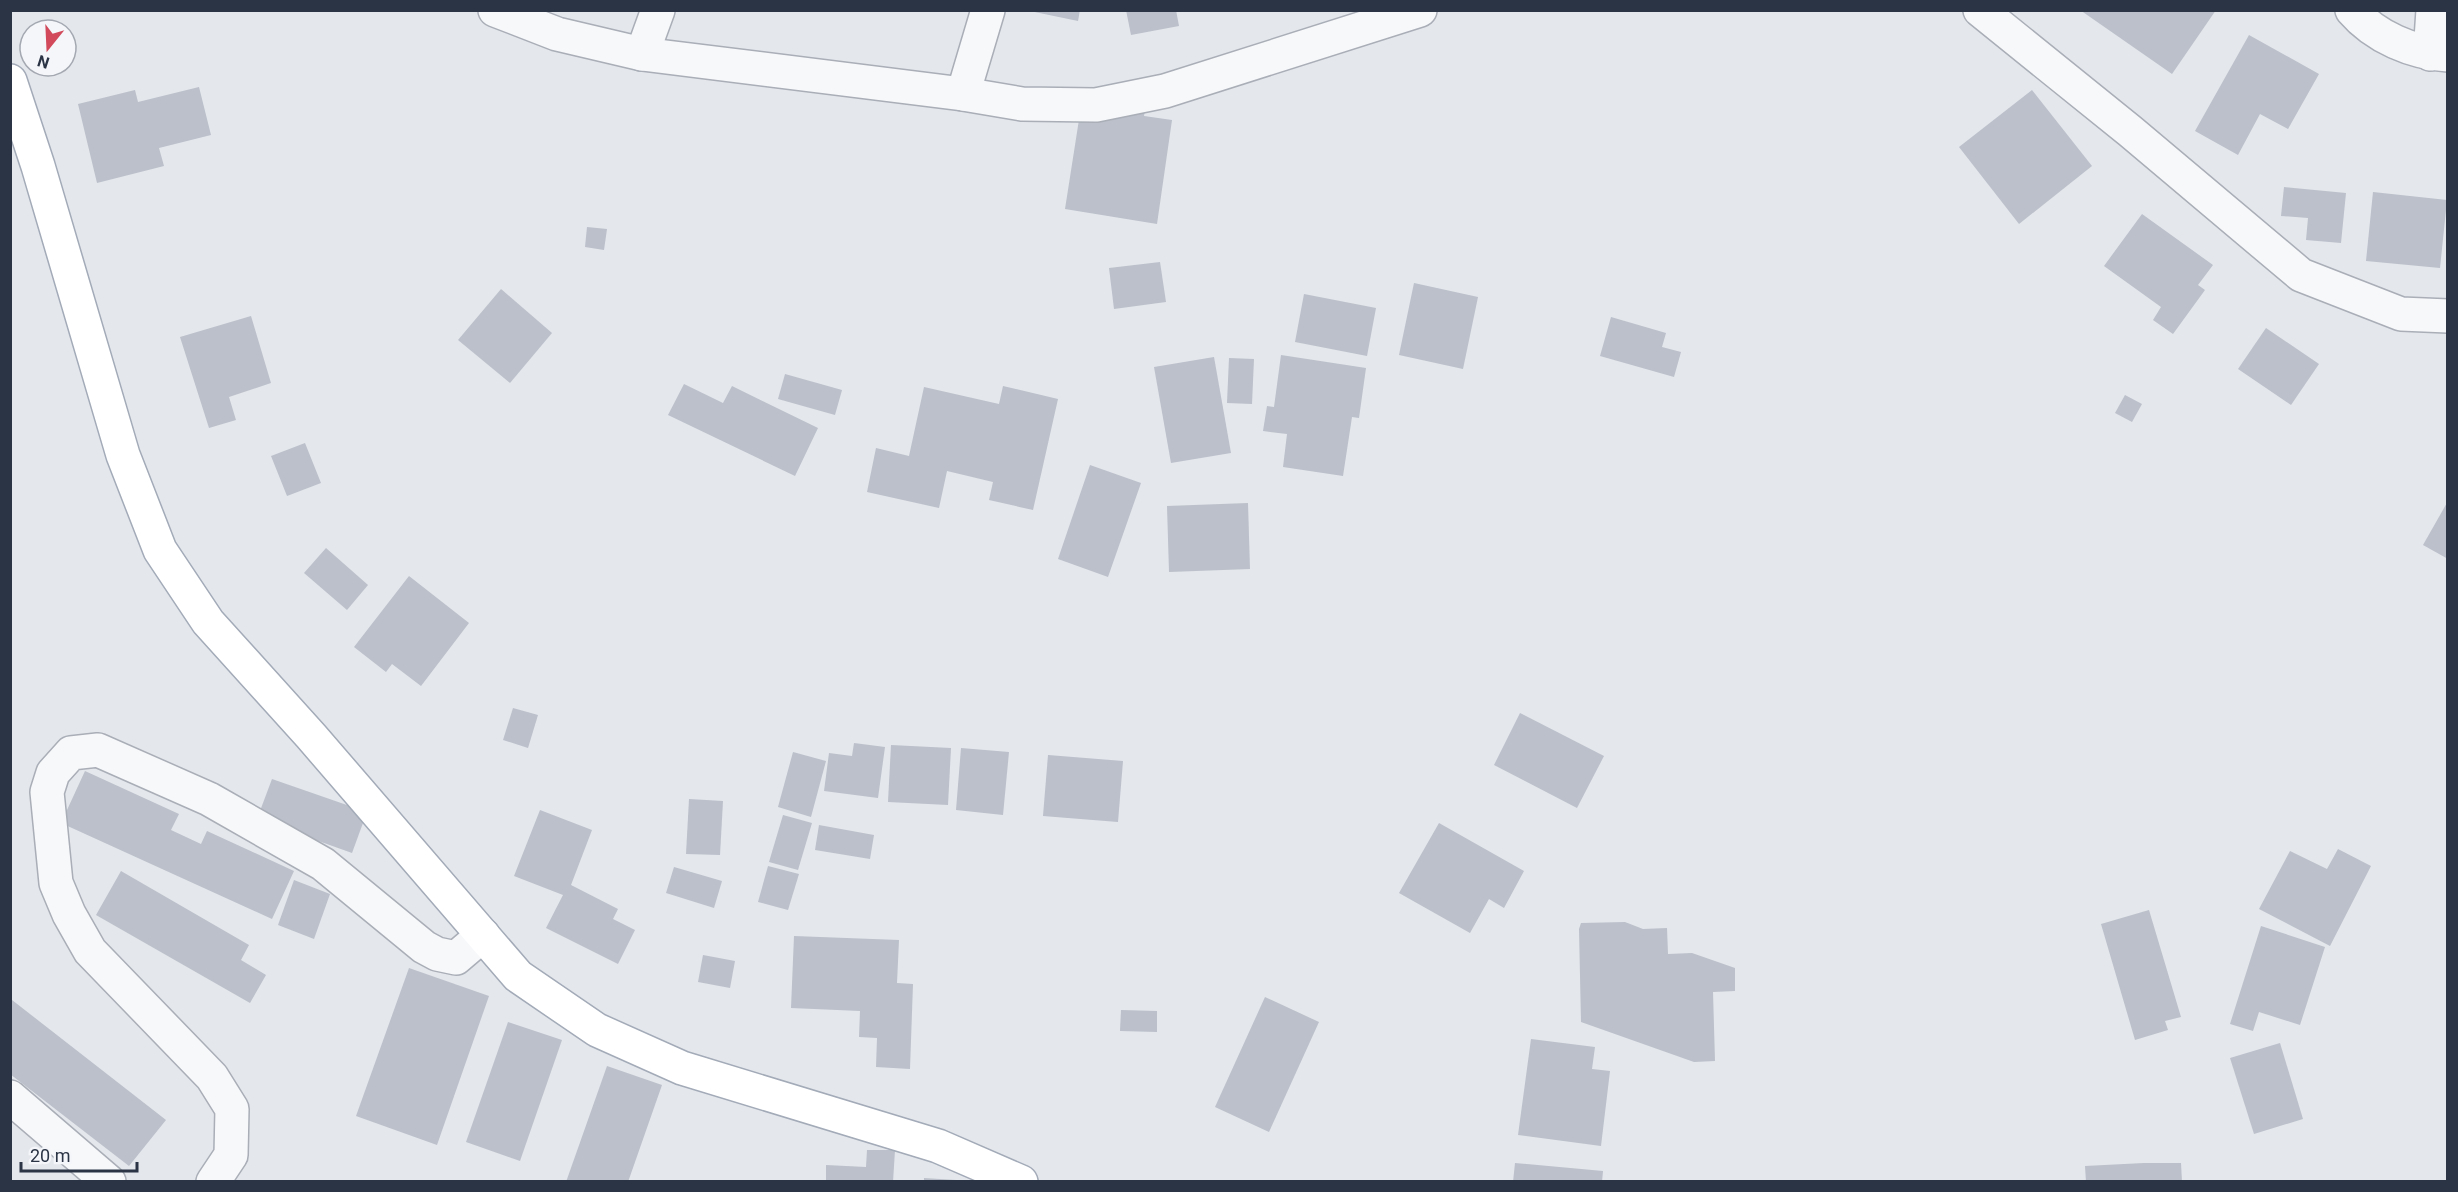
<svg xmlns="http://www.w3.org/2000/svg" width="2458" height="1192" font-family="Roboto,sans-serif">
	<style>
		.building { fill: #bbc0ca }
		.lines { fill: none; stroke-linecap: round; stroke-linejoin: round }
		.minor-casing { stroke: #a9aeb7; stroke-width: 36 }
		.major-casing { stroke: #a3abb8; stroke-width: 36 }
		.minor { stroke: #f7f8fa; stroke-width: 33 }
		.major { stroke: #fff; stroke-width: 33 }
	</style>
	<rect width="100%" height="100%" fill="#e4e7ec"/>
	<g class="building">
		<polygon points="1025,10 1080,10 1078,21"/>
		<polygon points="1126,10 1176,10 1179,26 1131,35"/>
		<polygon points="2080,10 2216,10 2172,74"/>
		<polygon points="2249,35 2319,74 2288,129 2260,114 2238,155 2195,131"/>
		<polygon points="199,87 211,135 159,148 164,166 97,183 78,104 135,90 138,102"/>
		<polygon points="2032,90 2092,166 2019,224 1959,147"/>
		<polygon points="1083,94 1146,103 1144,116 1172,120 1157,224 1065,209"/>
		<polygon points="2284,187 2346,193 2341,243 2306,240 2308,218 2281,216"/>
		<polygon points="2373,192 2447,200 2440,268 2366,261"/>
		<polygon points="2142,214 2213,265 2198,285 2205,290 2173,334 2153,320 2161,307 2104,266"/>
		<polygon points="587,227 607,229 604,250 585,247"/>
		<polygon points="1160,262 1166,302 1114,309 1109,268"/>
		<polygon points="1414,283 1478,297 1463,369 1399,355"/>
		<polygon points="501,289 552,333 510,383 458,340"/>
		<polygon points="1304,294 1376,308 1367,356 1295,342"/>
		<polygon points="251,316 271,383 229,397 236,420 209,428 180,337"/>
		<polygon points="1611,317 1666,333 1662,347 1681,352 1674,377 1600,356"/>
		<polygon points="2266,328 2319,364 2291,405 2238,369"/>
		<polygon points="1281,355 1366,368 1359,418 1352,417 1343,476 1283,467 1287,434 1263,431 1267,406 1274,407"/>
		<polygon points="1214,357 1231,453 1171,463 1154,367"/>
		<polygon points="1229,358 1254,359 1252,404 1227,403"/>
		<polygon points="785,374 842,390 835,415 778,399"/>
		<polygon points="684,384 723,403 732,386 818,428 795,476 668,415"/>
		<polygon points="1003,386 1058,399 1033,510 989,500 993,482 947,471 939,508 867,492 876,448 909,456 924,387 999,404"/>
		<polygon points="2125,395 2142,404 2132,422 2115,413"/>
		<polygon points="305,443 321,483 287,496 271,456"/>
		<polygon points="1090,465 1141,483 1108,577 1058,559"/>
		<polygon points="2448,501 2448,559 2423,545"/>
		<polygon points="1248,503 1250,569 1169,572 1167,506"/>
		<polygon points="326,548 368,585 347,610 304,573"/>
		<polygon points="409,576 469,623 421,686 392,664 386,672 354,647"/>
		<polygon points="513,708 538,715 528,748 503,740"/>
		<polygon points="1520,713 1604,756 1577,808 1494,765"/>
		<polygon points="854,743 885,747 878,798 824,791 829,753 852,756"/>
		<polygon points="891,745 951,748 948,805 888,802"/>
		<polygon points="961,748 1009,752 1003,815 956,810"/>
		<polygon points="793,752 826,761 811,817 778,807"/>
		<polygon points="1048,755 1123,761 1118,822 1043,816"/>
		<polygon points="85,771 179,814 171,830 201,844 207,831 294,871 272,919 61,823"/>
		<polygon points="272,779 367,812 352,853 257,819"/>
		<polygon points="689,799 723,801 720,855 686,854"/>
		<polygon points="540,810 592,830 571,885 618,909 613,919 635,930 618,964 546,928 563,895 514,876"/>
		<polygon points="783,815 812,823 798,870 769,862"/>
		<polygon points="1439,823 1524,871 1504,908 1489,899 1470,933 1399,893"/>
		<polygon points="819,825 874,835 870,859 815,850"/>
		<polygon points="2338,849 2371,866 2330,946 2259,909 2290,851 2327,869"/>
		<polygon points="768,866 799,874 788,910 758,902"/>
		<polygon points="674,867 722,881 714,908 666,893"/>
		<polygon points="121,871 249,945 241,960 266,975 250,1003 96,915"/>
		<polygon points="294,880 330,894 314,939 278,925"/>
		<polygon points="2149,910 2181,1017 2165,1021 2168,1030 2135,1040 2101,924"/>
		<polygon points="1625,922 1643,929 1667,928 1668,954 1692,953 1735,968 1735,991 1713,992 1715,1061 1694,1062 1581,1022 1579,929 1581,923"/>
		<polygon points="2261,926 2325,947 2300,1025 2259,1012 2253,1031 2230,1024"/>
		<polygon points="794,936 899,940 897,983 913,984 910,1069 876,1067 877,1038 859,1037 860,1011 791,1008"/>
		<polygon points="703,955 735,961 730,988 698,982"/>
		<polygon points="409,968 489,996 437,1145 356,1116"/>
		<polygon points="1265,997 1319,1022 1269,1132 1215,1107"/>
		<polygon points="12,1000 166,1120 129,1166 10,1074"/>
		<polygon points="1121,1010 1157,1011 1157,1032 1120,1031"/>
		<polygon points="508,1022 562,1040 520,1161 466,1142"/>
		<polygon points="1531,1039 1595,1047 1592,1069 1610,1071 1601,1146 1518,1135"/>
		<polygon points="2280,1043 2303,1119 2254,1134 2230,1058"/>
		<polygon points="607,1066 662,1085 628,1182 566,1182"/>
		<polygon points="867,1150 895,1150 893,1182 826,1182 826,1165 866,1167"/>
		<polygon points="1515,1163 1603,1171 1602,1182 1513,1182"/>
		<polygon points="2144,1163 2181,1163 2182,1182 2086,1182 2085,1166"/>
		<polygon points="924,1178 956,1180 956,1182 924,1182"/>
	</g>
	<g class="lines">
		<g class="minor-casing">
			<g id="minor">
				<polyline points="495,10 557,34 642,54 963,94 1022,104 1096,105 1165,91 1420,10"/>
				<polyline points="1980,10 2130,131 2301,275 2401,314 2448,316"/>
				<path d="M2352,10C2375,37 2413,53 2448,55"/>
				<polyline points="642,54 658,10"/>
				<polyline points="2430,54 2433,10"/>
				<polyline points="963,94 988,10"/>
				<polyline points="10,1097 109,1182"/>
				<polyline points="213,1182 231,1155 232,1109 212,1077 90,951 69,914 56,883 47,792 53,773 71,753 98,750 209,799 323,864 424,947 437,954 456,958 483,935"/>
			</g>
		</g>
		<g class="major-casing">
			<polyline id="major" points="10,81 38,166 123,455 160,550 208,622 311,736 518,976 597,1030 682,1068 938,1146 1021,1182"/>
		</g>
		<use href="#minor" class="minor"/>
		<use href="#major" class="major"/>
	</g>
	<rect width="2458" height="1192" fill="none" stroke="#2b3445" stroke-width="24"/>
	<g transform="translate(48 48) rotate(198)"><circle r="28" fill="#f4f6f9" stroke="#a4a8b1" stroke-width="1.5"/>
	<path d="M0-4.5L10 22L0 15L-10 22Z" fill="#d1495b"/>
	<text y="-9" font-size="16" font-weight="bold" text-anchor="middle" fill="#2b3445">N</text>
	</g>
	<path d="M21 1162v9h116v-9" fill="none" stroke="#2b3445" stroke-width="3"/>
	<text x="30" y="1162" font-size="18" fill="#2b3445" stroke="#f4f6f9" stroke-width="4.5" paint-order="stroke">20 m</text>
</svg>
